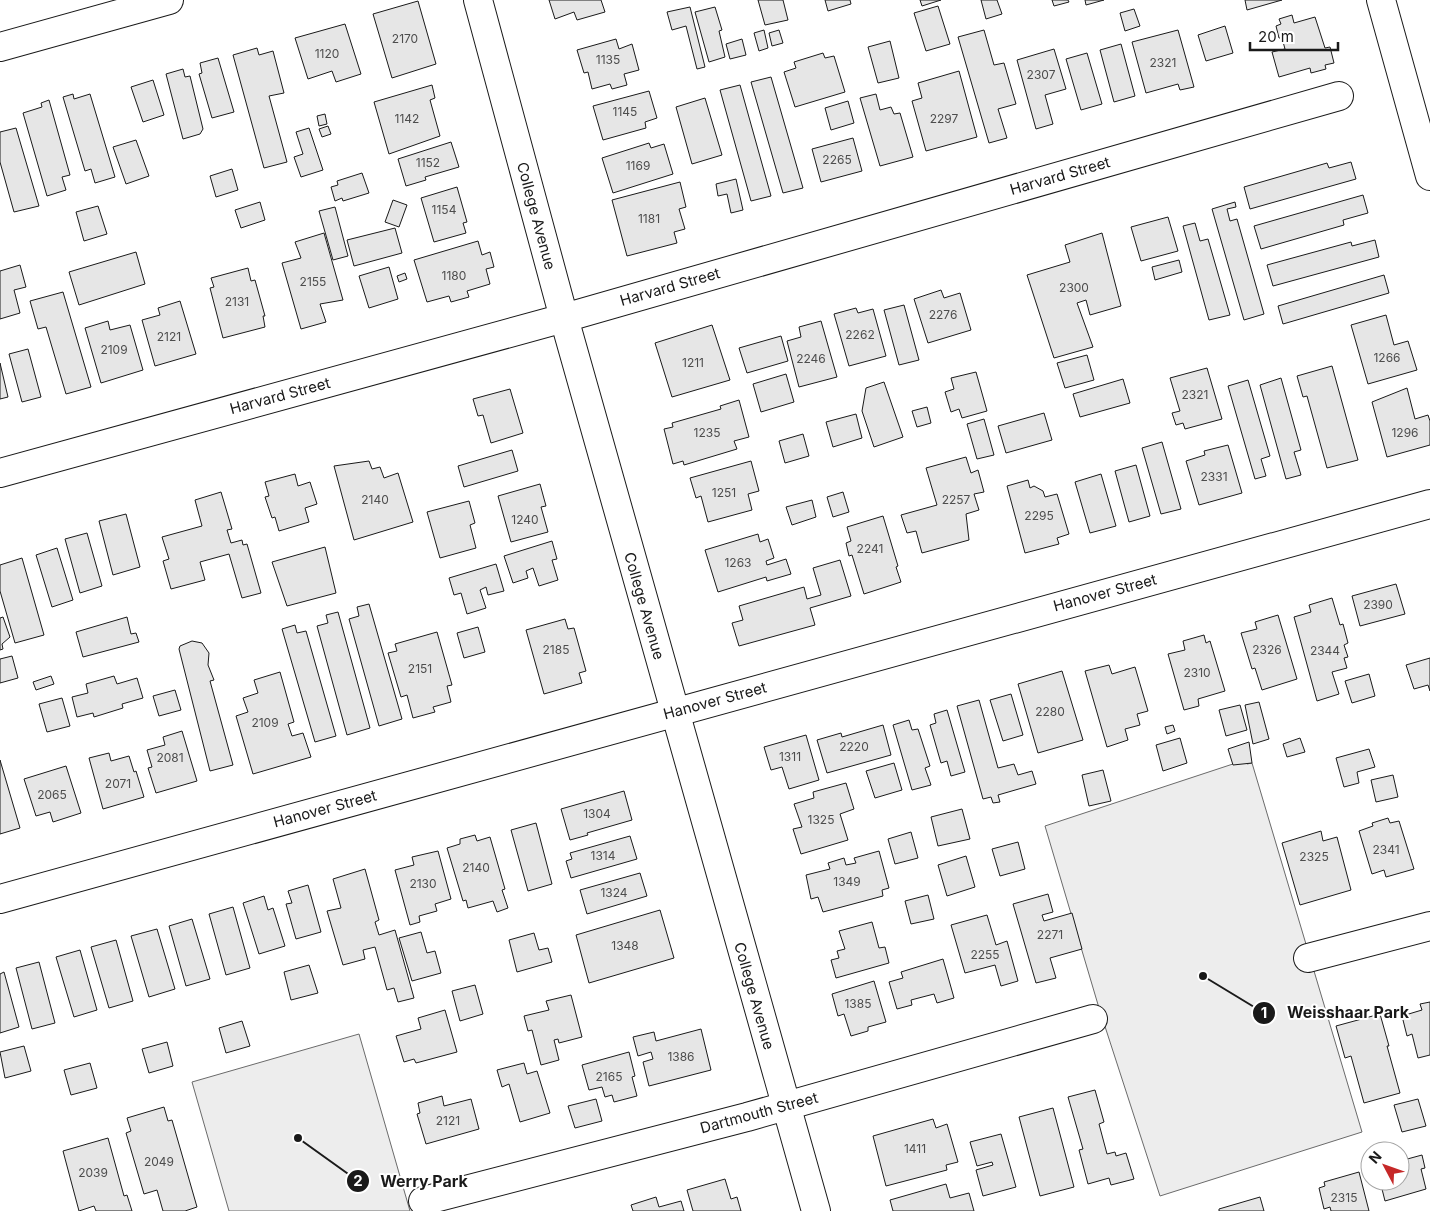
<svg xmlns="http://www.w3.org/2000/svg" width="1430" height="1211" font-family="Inter,sans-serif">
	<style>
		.built { fill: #ededed; stroke: #6a6a6a }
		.building { fill: #e6e6e6; stroke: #1a1a1a }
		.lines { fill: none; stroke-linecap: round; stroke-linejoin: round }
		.minor-casing { stroke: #1a1a1a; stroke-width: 30 }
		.minor { stroke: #fff; stroke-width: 28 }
		.labels { text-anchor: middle; stroke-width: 4; stroke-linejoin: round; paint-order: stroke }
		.number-label { font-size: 12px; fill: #4d4d4d }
		.street-label { font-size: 15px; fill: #1a1a1a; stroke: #fff }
		.leader { fill: none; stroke: #1a1a1a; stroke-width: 2 }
		.callout-dot { fill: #1a1a1a; stroke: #fff; stroke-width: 2 }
		.mark-label { font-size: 15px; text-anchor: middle; font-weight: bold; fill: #fff }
		.callout-label { font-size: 16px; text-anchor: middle; font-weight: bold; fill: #1a1a1a; stroke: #fff; stroke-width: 4; stroke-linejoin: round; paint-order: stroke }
	</style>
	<rect width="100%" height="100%" fill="#fff"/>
	<g class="built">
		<polygon points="1245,760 1247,764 1252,763 1362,1132 1160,1196 1099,1008 1045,826"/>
		<polygon points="359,1034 410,1211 229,1211 192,1082"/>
	</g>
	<g class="building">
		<polygon points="549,0 601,0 605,12 577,20 574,12 555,19"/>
		<polygon points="758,0 783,0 788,20 765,25"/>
		<polygon points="825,0 850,0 851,4 828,11"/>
		<polygon points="920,0 941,0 922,6"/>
		<polygon points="981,0 997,0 1002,14 986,19"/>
		<polygon points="1052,0 1068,0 1069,2 1054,6"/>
		<polygon points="1085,0 1104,0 1086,5"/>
		<polygon points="1245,0 1282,0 1247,10"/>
		<polygon points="418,1 436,64 392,78 373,14"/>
		<polygon points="938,6 950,44 926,51 914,13"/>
		<polygon points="690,7 705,67 697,69 686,26 672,30 667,12"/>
		<polygon points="715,7 722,30 719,31 725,57 709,62 695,12"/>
		<polygon points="1134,9 1140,26 1125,31 1120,13"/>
		<polygon points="1292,15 1294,23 1315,17 1325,48 1330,47 1334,63 1325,65 1326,69 1311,73 1310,68 1279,77 1272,52 1285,49 1282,38 1279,38 1276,26 1281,24 1279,19"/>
		<polygon points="345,24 361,74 336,82 332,71 308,79 295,38"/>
		<polygon points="1225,26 1233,53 1206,61 1198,35"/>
		<polygon points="764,30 768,48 759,51 754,33"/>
		<polygon points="779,30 783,43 772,46 769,33"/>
		<polygon points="984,30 994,65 1004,63 1016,104 998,109 1007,138 989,143 958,37"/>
		<polygon points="1178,30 1194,87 1180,90 1178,84 1146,93 1132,42"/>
		<polygon points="616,39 619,49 632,44 639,70 624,74 627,85 612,89 610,84 592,89 588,72 584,73 577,50"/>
		<polygon points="742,39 746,55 730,59 726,44"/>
		<polygon points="890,41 899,78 878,83 868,47"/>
		<polygon points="1121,44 1135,96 1114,102 1100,50"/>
		<polygon points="257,48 259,55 273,51 284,93 269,96 287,162 264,168 233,55"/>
		<polygon points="1054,49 1066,89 1045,95 1053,124 1036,129 1017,60"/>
		<polygon points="823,53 825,58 834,56 845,92 795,107 784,72 796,68 794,62"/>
		<polygon points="1087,53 1102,104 1081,110 1066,59"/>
		<polygon points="218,58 234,112 212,118 199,74 202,73 200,63"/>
		<polygon points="183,69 185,77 190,76 203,129 200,134 183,139 166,74"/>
		<polygon points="959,71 977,137 926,151 912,101 922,98 918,83"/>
		<polygon points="771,77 803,188 783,193 751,82"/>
		<polygon points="153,80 164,115 143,122 131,87"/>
		<polygon points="432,85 435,98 430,100 440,136 389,154 374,102"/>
		<polygon points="740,85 771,196 751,201 720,90"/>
		<polygon points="649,91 657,118 645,122 646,128 603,140 593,106"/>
		<polygon points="73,94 74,99 90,94 115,177 95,183 91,169 85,171 63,97"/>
		<polygon points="876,94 880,110 891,107 894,114 900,113 913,157 880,166 860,98"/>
		<polygon points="705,98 722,155 692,164 676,107"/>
		<polygon points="49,100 70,175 62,177 66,190 47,196 23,113 42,107 41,103"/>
		<polygon points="848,101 854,123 831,130 825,108"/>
		<polygon points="325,114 327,124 319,126 317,116"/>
		<polygon points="328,126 331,134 322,137 319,129"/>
		<polygon points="16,128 39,206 14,212 0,162 0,132"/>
		<polygon points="309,128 323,170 301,177 294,157 303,154 296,132"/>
		<polygon points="853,138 862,171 821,182 812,149"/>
		<polygon points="136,140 149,176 126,184 113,147"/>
		<polygon points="451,142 459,167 425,177 426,180 406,186 398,159"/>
		<polygon points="649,143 651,148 664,144 673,174 613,193 602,158"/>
		<polygon points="1351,162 1356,179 1250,209 1244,187 1327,163 1329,168"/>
		<polygon points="232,169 238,190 216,197 210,176"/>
		<polygon points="362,173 369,193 343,201 342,198 335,201 331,187 338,185 337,181"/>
		<polygon points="736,179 743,210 731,213 727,194 718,196 716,184"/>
		<polygon points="680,182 686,207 679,209 685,229 674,232 677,243 627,256 612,200"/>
		<polygon points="457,187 467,222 463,223 466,233 434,242 421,198"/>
		<polygon points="1363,195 1368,213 1343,220 1344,225 1261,249 1254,226"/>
		<polygon points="393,200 407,205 399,227 385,222"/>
		<polygon points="260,202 265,220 241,228 235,210"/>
		<polygon points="1235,202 1236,207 1227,209 1230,221 1237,219 1264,314 1244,320 1212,209"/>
		<polygon points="98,206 107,234 84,241 76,212"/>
		<polygon points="335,207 348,256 333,260 319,211"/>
		<polygon points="1168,217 1178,251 1141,261 1131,227"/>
		<polygon points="1195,223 1200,241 1208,239 1230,315 1209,320 1183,226"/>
		<polygon points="395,228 402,253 354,266 347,240"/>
		<polygon points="324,233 343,300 320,304 326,322 301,329 282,263 301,258 295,242"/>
		<polygon points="1102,233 1121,306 1090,315 1086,300 1077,303 1093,347 1054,358 1027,275 1070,262 1065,245"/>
		<polygon points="1375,240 1379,257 1273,286 1267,265 1351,242 1352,246"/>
		<polygon points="478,241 482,255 490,252 494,267 486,269 490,284 467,291 469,297 451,302 449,296 427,302 414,260"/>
		<polygon points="136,252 145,284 79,305 69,272"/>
		<polygon points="1179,260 1182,272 1155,280 1152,267"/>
		<polygon points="20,265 26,287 14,290 20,313 0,319 0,271"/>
		<polygon points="389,267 398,299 369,308 359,276"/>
		<polygon points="248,268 251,281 255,280 265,316 263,316 265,327 223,338 210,288 214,287 211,278"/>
		<polygon points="405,273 407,279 399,282 397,276"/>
		<polygon points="1384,275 1389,293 1283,324 1278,306"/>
		<polygon points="941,290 944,298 960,293 971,330 928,343 914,299"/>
		<polygon points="63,292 91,387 66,394 46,327 38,329 30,301"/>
		<polygon points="180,301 196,354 155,366 142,320 160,315 158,308"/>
		<polygon points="904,305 919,360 899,365 884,310"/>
		<polygon points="856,308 858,313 873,309 886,356 849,366 834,314"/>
		<polygon points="1386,315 1394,345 1408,341 1417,370 1368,384 1351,325"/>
		<polygon points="108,321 110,330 130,325 143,370 101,383 85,328"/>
		<polygon points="821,321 837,377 799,387 787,341 801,337 799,327"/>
		<polygon points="712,325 730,380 672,397 655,343"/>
		<polygon points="781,336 788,361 747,373 739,348"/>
		<polygon points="28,349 41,397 22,402 9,354"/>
		<polygon points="1087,355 1094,380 1065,388 1057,363"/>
		<polygon points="0,363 8,397 0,399"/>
		<polygon points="1332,366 1358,460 1327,468 1307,396 1303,397 1297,376"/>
		<polygon points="1207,368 1222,419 1185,429 1183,423 1176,425 1172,413 1180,411 1170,378"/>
		<polygon points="976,372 987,411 962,418 959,409 951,412 945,392 954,389 951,378"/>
		<polygon points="786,374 794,402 761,412 753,384"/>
		<polygon points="1281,378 1301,450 1294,452 1301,475 1286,479 1260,385"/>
		<polygon points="1123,379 1130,403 1080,417 1073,394"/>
		<polygon points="1248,380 1270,456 1261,459 1266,476 1255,479 1228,386"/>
		<polygon points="884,382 903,437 874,447 862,411 866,388"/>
		<polygon points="1407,388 1415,419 1428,415 1430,421 1430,445 1387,457 1372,402"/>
		<polygon points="510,389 523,433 491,443 483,415 478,416 473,399"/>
		<polygon points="739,400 749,437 734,441 737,449 684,465 683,461 673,464 664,429 673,427 672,423 721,409 720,406"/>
		<polygon points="927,407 931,423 917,427 912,411"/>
		<polygon points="1044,413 1052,440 1006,453 998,426"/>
		<polygon points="856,414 862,438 833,447 826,422"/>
		<polygon points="984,419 994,455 977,459 967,424"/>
		<polygon points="803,434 809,456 785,463 779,441"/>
		<polygon points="1162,442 1181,509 1161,514 1142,448"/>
		<polygon points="1228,445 1242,493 1199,505 1186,461 1205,455 1204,451"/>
		<polygon points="512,450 518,471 464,487 458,466"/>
		<polygon points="966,457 971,473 978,470 984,492 974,494 979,510 966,514 969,540 922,553 916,531 907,533 901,515 937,505 926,468"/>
		<polygon points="369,461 372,469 380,467 384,478 398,473 413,522 354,540 334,466"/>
		<polygon points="751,461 759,491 748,494 752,510 708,522 701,496 696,498 690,478"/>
		<polygon points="1136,465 1150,516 1129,522 1115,471"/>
		<polygon points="295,474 298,486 310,482 317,504 305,508 309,522 279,531 275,517 272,518 265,497 269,496 265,482"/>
		<polygon points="1101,474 1116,526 1090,533 1075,482"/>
		<polygon points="1028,480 1030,488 1034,486 1043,491 1045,497 1057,494 1069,534 1057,538 1059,544 1025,553 1007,486"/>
		<polygon points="540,484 546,506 541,507 548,532 511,542 498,496"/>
		<polygon points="221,492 232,529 227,530 231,543 242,540 243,545 247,544 261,593 242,598 229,554 200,562 205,580 171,589 163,561 169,559 162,537 202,526 195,500"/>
		<polygon points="843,492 849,512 833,517 827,497"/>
		<polygon points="812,500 816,517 792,525 786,507"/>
		<polygon points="469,501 475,523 470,525 476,548 440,558 427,512"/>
		<polygon points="126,514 140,567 113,575 99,521"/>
		<polygon points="883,516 898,566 896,567 901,582 864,594 852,555 849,556 846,543 851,541 847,527"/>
		<polygon points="87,533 102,586 80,593 65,539"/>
		<polygon points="758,534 760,542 768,539 774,558 766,561 767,565 786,559 791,574 767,581 766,577 718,592 705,550"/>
		<polygon points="552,541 557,559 552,560 558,580 539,586 533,568 526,571 528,578 513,583 504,556"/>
		<polygon points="325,547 336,593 287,606 272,562"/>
		<polygon points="57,548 73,600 52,607 36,555"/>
		<polygon points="22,558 44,635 15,643 0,591 0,565"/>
		<polygon points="840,560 851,596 810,608 815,625 739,646 732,623 743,620 739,606 804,587 807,599 821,595 813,568"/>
		<polygon points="496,564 504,591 488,595 486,587 480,590 486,608 467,614 461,593 454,595 449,578"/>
		<polygon points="1396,584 1405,614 1360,626 1352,596"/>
		<polygon points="1332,598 1340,625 1343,624 1348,643 1344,645 1348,657 1344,658 1347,668 1332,672 1339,694 1317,701 1294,617 1311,612 1309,605"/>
		<polygon points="369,604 402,719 379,726 349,619 359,616 357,607"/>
		<polygon points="338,612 370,728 347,735 317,626 328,623 326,615"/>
		<polygon points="1278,615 1297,679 1262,690 1255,668 1252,669 1241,633 1257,629 1255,622"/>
		<polygon points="3,617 10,637 2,644 3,649 0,650 0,618"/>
		<polygon points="127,617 131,634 136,633 139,642 83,657 76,632"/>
		<polygon points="565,619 568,629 574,628 586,671 579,673 582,683 544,694 526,630"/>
		<polygon points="295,625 297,633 306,631 336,736 315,742 282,629"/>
		<polygon points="478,627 485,652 464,658 457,633"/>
		<polygon points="437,632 452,685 447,686 451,702 433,707 435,712 413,718 407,695 401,697 388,653 397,651 395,644"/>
		<polygon points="1204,635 1206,643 1210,641 1225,691 1198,699 1199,706 1184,710 1168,654 1185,650 1183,641"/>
		<polygon points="192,641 202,643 209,653 208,665 214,680 210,681 233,765 210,771 179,649 180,646"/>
		<polygon points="12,656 18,678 0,683 0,659"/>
		<polygon points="1430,658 1430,691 1428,685 1414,689 1406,665"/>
		<polygon points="1109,665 1112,674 1135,667 1148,711 1137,714 1140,725 1125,729 1128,740 1107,747 1085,671"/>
		<polygon points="1062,671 1083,740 1038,753 1018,684"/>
		<polygon points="280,672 294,722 288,724 292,736 303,733 311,757 253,774 236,716 248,712 243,698 258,693 254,680"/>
		<polygon points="1369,674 1375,696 1352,703 1345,681"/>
		<polygon points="51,676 54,684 36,690 33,682"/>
		<polygon points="114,676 117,684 137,678 143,698 122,704 123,708 94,717 93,713 77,717 72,697 88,693 86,684"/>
		<polygon points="175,690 181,710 159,716 153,696"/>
		<polygon points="1011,694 1023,735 1003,741 990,700"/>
		<polygon points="62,698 70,726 47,732 39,704"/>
		<polygon points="979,700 998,768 1014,764 1018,775 1032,771 1036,784 998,795 1000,802 993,803 991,797 983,799 957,706"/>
		<polygon points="1259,702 1269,739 1253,744 1245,705"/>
		<polygon points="1240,705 1247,730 1226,736 1219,710"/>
		<polygon points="947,710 965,772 951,776 947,761 941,763 930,725 936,723 934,714"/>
		<polygon points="909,720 912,730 918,729 930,766 925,768 931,785 912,790 893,725"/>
		<polygon points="883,725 891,755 827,773 817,740 841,733 842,737"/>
		<polygon points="1173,725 1175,731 1167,734 1165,727"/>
		<polygon points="182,731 197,781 156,793 148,768 152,767 147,750 165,745 163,737"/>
		<polygon points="806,735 819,780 789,789 782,767 771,770 764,747"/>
		<polygon points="1180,738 1187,763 1163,771 1156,745"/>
		<polygon points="1300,738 1305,752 1287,757 1283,744"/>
		<polygon points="1249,742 1252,763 1233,765 1228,749"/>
		<polygon points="1369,749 1375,767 1357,772 1359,783 1344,787 1336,758"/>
		<polygon points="109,753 111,761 129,756 134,772 136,771 144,797 103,809 89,758"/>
		<polygon points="0,760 20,828 0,834"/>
		<polygon points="894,763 902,790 875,798 866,771"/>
		<polygon points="66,766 81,813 53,822 50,812 36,816 24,779"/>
		<polygon points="1103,770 1111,801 1089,806 1082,775"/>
		<polygon points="1393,775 1398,797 1376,802 1371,780"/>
		<polygon points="846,783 854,809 840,814 848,840 801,854 793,829 802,827 794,804 814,798 813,792"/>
		<polygon points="624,791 632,820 587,833 588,835 570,840 561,809"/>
		<polygon points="962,809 970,839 938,846 931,817"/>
		<polygon points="1388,818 1390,823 1399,821 1414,869 1386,877 1384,870 1372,874 1359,831 1373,826 1372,823"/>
		<polygon points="536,823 552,884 528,891 511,830"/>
		<polygon points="1321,831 1323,841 1337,837 1351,890 1300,905 1282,843"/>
		<polygon points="911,832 918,858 895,864 888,839"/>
		<polygon points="475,835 477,841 490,837 505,889 502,890 508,908 497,912 493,901 468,908 466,900 463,901 447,848 460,844 460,839"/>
		<polygon points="630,836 637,859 571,878 566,861 572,859 570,853"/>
		<polygon points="1018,842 1025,869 1000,876 992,849"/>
		<polygon points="438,851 451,899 435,904 437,911 419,916 420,922 410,925 395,870 414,865 412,857"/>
		<polygon points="879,851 889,888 882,890 883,896 823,912 818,897 811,899 806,875 830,869 828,863 844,858 846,865 856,863 854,858"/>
		<polygon points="966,856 975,887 947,896 938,865"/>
		<polygon points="365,869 379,920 375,922 379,935 395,930 414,998 398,1002 394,988 387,990 375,947 363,950 365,959 343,965 327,911 341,908 333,879"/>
		<polygon points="640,873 647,896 587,914 580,890"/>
		<polygon points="308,885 321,932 296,939 286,904 292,903 288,891"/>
		<polygon points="1048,894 1053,912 1042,915 1044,921 1072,913 1082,949 1050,958 1056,978 1036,983 1013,904"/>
		<polygon points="928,895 934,919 911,924 905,901"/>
		<polygon points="264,896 268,910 273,908 285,946 259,954 243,903"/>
		<polygon points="233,907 250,968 226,975 209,914"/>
		<polygon points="660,910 674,958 589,983 576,935"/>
		<polygon points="987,915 996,945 1007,941 1018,981 1001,986 995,965 965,973 951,925"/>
		<polygon points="192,919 210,979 186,986 169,926"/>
		<polygon points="872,922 879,948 885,947 889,963 836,978 831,960 839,958 837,951 845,949 839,931"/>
		<polygon points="157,929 175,989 149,997 131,936"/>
		<polygon points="421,932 427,953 435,951 441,973 412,981 399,938"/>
		<polygon points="534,933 539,950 548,948 552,962 517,972 509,940"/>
		<polygon points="116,940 133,1001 109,1008 91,947"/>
		<polygon points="80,950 97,1010 74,1017 56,957"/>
		<polygon points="943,959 954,998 937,1003 934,994 911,1000 912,1005 897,1009 889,982 903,978 901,972"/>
		<polygon points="39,962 55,1023 32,1029 16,968"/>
		<polygon points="309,965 318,993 291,1000 284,972"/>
		<polygon points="4,972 19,1027 0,1033 0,974"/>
		<polygon points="874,981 886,1022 868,1027 868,1031 851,1036 844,1014 838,1016 832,994"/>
		<polygon points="475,985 483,1014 460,1021 452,991"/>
		<polygon points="571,995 582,1037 559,1043 558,1039 554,1040 559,1060 541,1065 532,1030 528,1031 524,1016 549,1010 546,1001"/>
		<polygon points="1430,1002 1430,1055 1418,1058 1412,1034 1407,1036 1402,1016 1422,1010 1420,1004"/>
		<polygon points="445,1010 457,1052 416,1063 414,1059 404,1062 396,1036 421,1029 418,1018"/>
		<polygon points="1380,1014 1389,1046 1387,1046 1400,1093 1364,1103 1351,1056 1345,1058 1336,1026"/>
		<polygon points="242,1021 250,1046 226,1053 219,1028"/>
		<polygon points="701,1029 711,1070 649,1086 643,1062 653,1059 651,1052 638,1056 633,1037 654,1032 656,1041"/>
		<polygon points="167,1042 173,1066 149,1073 142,1049"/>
		<polygon points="24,1046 31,1071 5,1078 0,1052"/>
		<polygon points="629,1052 635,1076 632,1077 637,1096 614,1102 612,1095 605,1097 602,1087 589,1090 582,1065"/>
		<polygon points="90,1063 97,1088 71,1095 64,1070"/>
		<polygon points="524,1063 527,1074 537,1071 550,1113 520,1122 509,1084 502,1087 497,1070"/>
		<polygon points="1095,1090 1104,1122 1099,1124 1107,1154 1115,1152 1116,1156 1126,1153 1134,1179 1111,1185 1109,1178 1088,1184 1079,1150 1083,1149 1068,1097"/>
		<polygon points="442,1096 444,1106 471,1099 479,1129 426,1144 417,1114 420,1113 418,1103"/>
		<polygon points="596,1099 602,1121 575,1128 568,1106"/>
		<polygon points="1418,1099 1426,1126 1402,1132 1394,1105"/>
		<polygon points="164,1107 168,1121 172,1120 197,1207 185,1211 163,1211 157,1190 144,1194 126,1133 131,1131 127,1118"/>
		<polygon points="1053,1108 1074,1187 1040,1196 1019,1117"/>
		<polygon points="933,1119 936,1128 947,1124 958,1162 946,1165 947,1170 886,1186 873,1136"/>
		<polygon points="1001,1134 1016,1187 983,1196 976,1170 993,1165 992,1162 977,1166 970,1142"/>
		<polygon points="108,1138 124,1196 127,1195 132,1211 96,1211 94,1206 79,1211 63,1151"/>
		<polygon points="1422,1155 1425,1168 1421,1169 1426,1189 1385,1201 1380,1181 1400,1181 1400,1161"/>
		<polygon points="1359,1172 1369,1211 1331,1211 1330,1207 1324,1209 1319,1188 1325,1186 1324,1182"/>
		<polygon points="725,1179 731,1199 737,1197 741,1211 693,1211 687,1190"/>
		<polygon points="946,1184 950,1198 969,1193 974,1211 893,1211 890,1200"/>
		<polygon points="656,1197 659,1207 681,1201 684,1211 633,1211 631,1205"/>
		<polygon points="1260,1197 1264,1211 1219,1211 1219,1209"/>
	</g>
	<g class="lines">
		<g class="minor-casing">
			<g id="minor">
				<polyline points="478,0 564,318 816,1211"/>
				<polyline points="1381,0 1430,176"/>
				<polyline points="0,47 169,0"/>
				<polyline points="0,473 564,318 1339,96"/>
				<polyline points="0,899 1430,504"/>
				<polyline points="1308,958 1430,926"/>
				<polyline points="423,1201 747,1117 1093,1019"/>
			</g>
		</g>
		<use href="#minor" class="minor"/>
	</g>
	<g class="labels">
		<g class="number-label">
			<text x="405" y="43">2170</text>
			<text x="327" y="58">1120</text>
			<text x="608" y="64">1135</text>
			<text x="1163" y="67">2321</text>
			<text x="1041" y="79">2307</text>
			<text x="625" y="116">1145</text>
			<text x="407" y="123">1142</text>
			<text x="944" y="123">2297</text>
			<text x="837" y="164">2265</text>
			<text x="428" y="167">1152</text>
			<text x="638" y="170">1169</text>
			<text x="444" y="214">1154</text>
			<text x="649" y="223">1181</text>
			<text x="454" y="280">1180</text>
			<text x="313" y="286">2155</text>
			<text x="1074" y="292">2300</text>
			<text x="237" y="306">2131</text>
			<text x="943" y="319">2276</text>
			<text x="860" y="339">2262</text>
			<text x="169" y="341">2121</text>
			<text x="114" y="354">2109</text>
			<text x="1387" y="362">1266</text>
			<text x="811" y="363">2246</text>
			<text x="693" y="367">1211</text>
			<text x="1195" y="399">2321</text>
			<text x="707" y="437">1235</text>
			<text x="1405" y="437">1296</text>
			<text x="1214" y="481">2331</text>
			<text x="724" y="497">1251</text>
			<text x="375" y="504">2140</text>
			<text x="956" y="504">2257</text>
			<text x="1039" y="520">2295</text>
			<text x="525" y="524">1240</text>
			<text x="870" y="553">2241</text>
			<text x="738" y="567">1263</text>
			<text x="1378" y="609">2390</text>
			<text x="556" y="654">2185</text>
			<text x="1267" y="654">2326</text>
			<text x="1325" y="655">2344</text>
			<text x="420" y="673">2151</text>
			<text x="1197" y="677">2310</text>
			<text x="1050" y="716">2280</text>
			<text x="265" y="727">2109</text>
			<text x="854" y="751">2220</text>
			<text x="790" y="761">1311</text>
			<text x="170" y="762">2081</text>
			<text x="118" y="788">2071</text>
			<text x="52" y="799">2065</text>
			<text x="597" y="818">1304</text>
			<text x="821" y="824">1325</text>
			<text x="1386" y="854">2341</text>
			<text x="603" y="860">1314</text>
			<text x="1314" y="861">2325</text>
			<text x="476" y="872">2140</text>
			<text x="847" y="886">1349</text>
			<text x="423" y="888">2130</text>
			<text x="614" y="897">1324</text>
			<text x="1050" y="939">2271</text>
			<text x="625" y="950">1348</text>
			<text x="985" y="959">2255</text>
			<text x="858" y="1008">1385</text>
			<text x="681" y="1061">1386</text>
			<text x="609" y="1081">2165</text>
			<text x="448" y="1125">2121</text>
			<text x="915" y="1153">1411</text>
			<text x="159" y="1166">2049</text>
			<text x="93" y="1177">2039</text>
			<text x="1344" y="1202">2315</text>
		</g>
		<g class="street-label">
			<text transform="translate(1060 176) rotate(-16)" y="5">Harvard Street</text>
			<text transform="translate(536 216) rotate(75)" y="5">College Avenue</text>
			<text transform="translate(670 287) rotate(-16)" y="5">Harvard Street</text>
			<text transform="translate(280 396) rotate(-15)" y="5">Harvard Street</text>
			<text transform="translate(1105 593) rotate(-15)" y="5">Hanover Street</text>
			<text transform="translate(644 606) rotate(74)" y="5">College Avenue</text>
			<text transform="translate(715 701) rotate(-15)" y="5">Hanover Street</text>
			<text transform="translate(325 809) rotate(-15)" y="5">Hanover Street</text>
			<text transform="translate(754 996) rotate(74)" y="5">College Avenue</text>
			<text transform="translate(759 1113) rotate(-15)" y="5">Dartmouth Street</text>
		</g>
	</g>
	<path class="leader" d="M1203 976L1264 1013M298 1138L358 1181"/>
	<g class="callout-dot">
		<circle cx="1203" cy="976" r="5"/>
		<circle cx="298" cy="1138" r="5"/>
		<circle cx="1264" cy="1013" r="12"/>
		<circle cx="358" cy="1181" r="12"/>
	</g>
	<g class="mark-label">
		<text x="1264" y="1018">1</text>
		<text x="358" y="1186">2</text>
	</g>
	<g class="callout-label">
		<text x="1348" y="1018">Weisshaar Park</text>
		<text x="424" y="1187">Werry Park</text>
	</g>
	<g transform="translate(1385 1166) rotate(311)"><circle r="24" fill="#ffffff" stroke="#a3a3a3"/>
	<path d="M0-4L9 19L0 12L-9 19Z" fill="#c62828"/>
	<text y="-8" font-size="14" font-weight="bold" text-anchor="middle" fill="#1a1a1a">N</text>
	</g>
	<path d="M1250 42v8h88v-8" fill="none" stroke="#1a1a1a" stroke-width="2.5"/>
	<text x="1258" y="42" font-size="15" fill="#1a1a1a" stroke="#ffffff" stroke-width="4" paint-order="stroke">20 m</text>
</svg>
